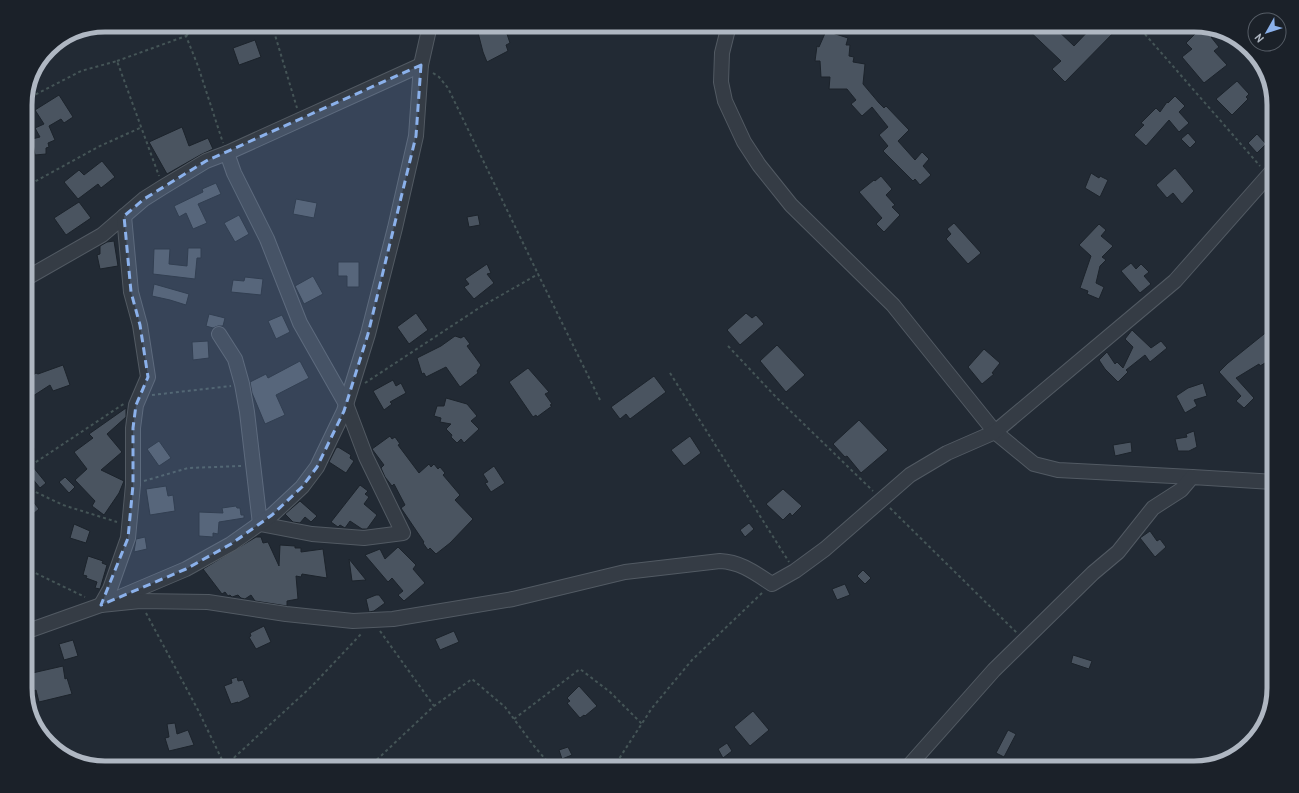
<svg xmlns="http://www.w3.org/2000/svg" width="1299" height="793" font-family="'PT Sans',sans-serif">
	<style>
		.building { fill: #4a5460; stroke: #1c232b }
		.lines { fill: none; stroke-linecap: round; stroke-linejoin: round }
		.minor-casing { stroke: #525a63; stroke-width: 16 }
		.path { stroke: #455557; stroke-width: 2; stroke-dasharray: 3 3; stroke-linecap: butt }
		.minor { stroke: #353c45; stroke-width: 14 }
		.marked { fill: #8bb1eb; fill-opacity: 0.2; stroke: #8bb1eb; stroke-width: 3; stroke-dasharray: 8 5; stroke-linejoin: round }
		.rim { fill: none; stroke: #afb7c2; stroke-width: 5 }
	</style>
	<rect width="100%" height="100%" fill="#222a34"/>
	<g class="building">
		<polygon points="476,25 504,25 510,43 506,45 508,51 487,62 483,52"/>
		<polygon points="1023,25 1052,25 1074,46 1094,25 1121,25 1065,82 1052,69 1061,61"/>
		<polygon points="1202,27 1211,30 1215,33 1211,37 1219,47 1214,51 1227,65 1204,83 1182,57 1192,49 1186,43"/>
		<polygon points="826,31 848,38 846,45 850,45 849,56 854,57 853,62 865,64 863,84 879,103 884,108 886,106 909,130 898,141 915,160 922,152 929,159 923,166 931,175 920,185 915,179 913,181 883,151 888,146 879,135 888,127 872,107 862,116 851,104 856,100 847,89 829,89 830,77 821,77 820,61 815,61 817,46 819,47"/>
		<polygon points="255,40 261,57 239,65 233,48"/>
		<polygon points="1237,81 1249,94 1246,97 1248,99 1232,115 1216,99"/>
		<polygon points="59,95 73,117 64,123 61,119 49,126 55,140 48,143 49,147 46,148 46,154 35,155 32,139 40,137 35,128 44,124 35,110"/>
		<polygon points="1175,96 1185,106 1179,112 1189,123 1179,132 1169,120 1146,146 1134,135 1144,125 1141,123 1156,108 1160,112 1167,102 1168,103"/>
		<polygon points="182,127 189,146 208,138 213,149 202,154 167,174 149,142"/>
		<polygon points="1188,133 1196,142 1190,148 1181,139"/>
		<polygon points="1257,134 1266,144 1257,153 1248,143"/>
		<polygon points="102,161 115,177 101,188 98,184 78,199 64,182 79,170 84,175"/>
		<polygon points="1175,168 1194,191 1182,204 1173,193 1167,198 1156,185"/>
		<polygon points="1091,173 1099,178 1100,176 1108,180 1100,197 1085,188"/>
		<polygon points="881,176 892,189 886,195 895,205 892,207 900,215 884,232 876,224 882,218 859,192 874,180 875,181"/>
		<polygon points="216,183 221,194 198,204 207,223 193,229 186,213 179,217 174,206 203,192 202,189"/>
		<polygon points="296,199 317,203 314,218 293,214"/>
		<polygon points="79,202 91,218 66,235 54,218"/>
		<polygon points="239,215 249,234 235,242 224,223"/>
		<polygon points="478,215 480,225 469,227 467,217"/>
		<polygon points="954,223 981,253 968,264 946,239 951,234 947,229"/>
		<polygon points="1099,224 1106,230 1101,236 1113,246 1102,257 1106,260 1100,266 1096,283 1104,287 1099,299 1087,294 1088,291 1080,288 1091,256 1079,245"/>
		<polygon points="114,241 118,266 100,269 97,255 100,254 100,246 107,242"/>
		<polygon points="188,248 201,248 201,258 197,258 195,279 153,274 154,249 170,249 169,264 187,266"/>
		<polygon points="338,262 359,262 359,287 347,287 347,276 338,276"/>
		<polygon points="1131,263 1136,269 1141,264 1149,272 1144,276 1151,284 1140,293 1121,271"/>
		<polygon points="487,264 491,273 487,274 494,283 474,299 464,287 469,284 465,279"/>
		<polygon points="313,276 323,294 304,304 295,286"/>
		<polygon points="245,277 263,279 261,295 231,292 233,280 244,281"/>
		<polygon points="154,284 189,294 186,305 170,300 152,296"/>
		<polygon points="416,313 428,330 409,344 397,327"/>
		<polygon points="746,313 752,318 756,315 764,324 740,345 727,330"/>
		<polygon points="209,314 225,318 223,326 218,326 213,328 206,326"/>
		<polygon points="282,315 290,332 276,339 268,321"/>
		<polygon points="1274,326 1274,371 1265,363 1260,366 1259,364 1236,378 1254,398 1244,408 1236,401 1241,396 1219,372 1228,363"/>
		<polygon points="1132,330 1151,348 1161,341 1167,348 1150,362 1145,355 1126,370 1128,372 1118,382 1105,369 1099,360 1107,352 1115,364 1117,362 1123,368 1133,347 1125,339"/>
		<polygon points="455,336 461,338 464,336 470,344 467,346 481,365 477,371 478,373 460,387 446,367 426,377 424,373 422,374 417,358 441,346"/>
		<polygon points="208,341 209,358 193,360 192,342"/>
		<polygon points="777,345 805,375 786,392 760,361"/>
		<polygon points="984,349 1000,363 992,373 994,374 982,384 968,367"/>
		<polygon points="300,361 309,378 276,395 285,415 265,424 252,393 250,382 266,374 268,378"/>
		<polygon points="63,365 70,385 53,391 50,385 33,396 25,384 25,380 36,373 38,374"/>
		<polygon points="528,368 549,392 545,394 552,404 550,405 552,406 537,417 536,415 533,417 509,382"/>
		<polygon points="654,376 666,392 630,419 626,414 620,419 611,407"/>
		<polygon points="393,380 396,386 401,383 406,393 390,402 392,404 384,410 373,391"/>
		<polygon points="1203,383 1207,396 1194,400 1197,406 1185,413 1176,396 1188,388"/>
		<polygon points="446,398 467,404 477,416 471,421 479,429 464,443 461,439 457,443 451,437 452,435 446,429 451,424 440,422 441,418 434,416 437,406 444,406"/>
		<polygon points="126,408 126,417 107,434 122,452 101,470 124,481 119,493 104,515 92,506 95,501 75,480 87,469 74,452 93,438 89,434"/>
		<polygon points="859,420 888,450 861,473 847,456 845,457 833,444"/>
		<polygon points="1194,431 1197,447 1189,451 1178,451 1175,439 1187,437 1186,434"/>
		<polygon points="390,436 392,439 395,437 400,444 398,445 419,473 429,464 431,467 434,464 438,469 440,467 445,473 443,475 460,495 455,500 473,519 450,543 436,554 430,548 428,550 423,543 424,542 401,508 405,505 394,484 392,486 385,477 381,468 384,465 372,449"/>
		<polygon points="690,436 701,453 684,466 671,450"/>
		<polygon points="25,441 35,449 25,461"/>
		<polygon points="159,441 171,458 159,466 147,449"/>
		<polygon points="1131,442 1132,452 1115,456 1113,445"/>
		<polygon points="338,447 351,455 350,458 354,461 346,473 329,462 336,448"/>
		<polygon points="494,466 505,483 491,492 485,483 488,482 483,474"/>
		<polygon points="33,467 46,483 40,488 27,472"/>
		<polygon points="65,477 75,487 69,493 59,482"/>
		<polygon points="360,485 368,491 365,494 369,497 364,504 377,515 367,529 362,529 350,521 345,528 340,525 338,527 331,522"/>
		<polygon points="166,486 168,496 173,495 175,511 150,515 146,489"/>
		<polygon points="783,489 802,506 792,516 790,513 783,520 766,504"/>
		<polygon points="31,499 39,509 25,521 25,504"/>
		<polygon points="300,501 317,516 311,522 305,517 300,523 293,522 285,514"/>
		<polygon points="236,506 237,508 240,508 241,515 244,515 244,518 219,522 218,534 213,533 213,537 199,536 199,512 223,513 222,508"/>
		<polygon points="749,523 754,529 745,537 740,530"/>
		<polygon points="74,524 90,531 86,543 70,538"/>
		<polygon points="1150,531 1157,541 1160,539 1166,547 1155,557 1140,538"/>
		<polygon points="145,537 147,549 134,552 136,539"/>
		<polygon points="256,537 261,537 263,543 268,542 279,566 280,545 295,546 295,548 301,548 301,552 323,549 327,578 302,574 301,577 296,576 298,599 287,601 287,606 255,601 251,595 245,599 241,598 238,595 232,597 230,595 228,596 225,592 222,594 203,569"/>
		<polygon points="398,547 416,565 413,569 425,583 404,601 398,595 403,591 392,578 388,582 365,555 380,549 385,559"/>
		<polygon points="88,556 103,561 102,563 107,565 100,589 95,588 97,582 86,578 87,576 83,575"/>
		<polygon points="349,559 366,580 352,581"/>
		<polygon points="863,570 871,578 865,584 857,576"/>
		<polygon points="845,584 850,595 837,600 832,589"/>
		<polygon points="376,595 379,595 385,603 374,611 369,612 366,599"/>
		<polygon points="264,626 271,642 256,649 249,637 251,636 250,633"/>
		<polygon points="454,631 459,642 440,650 435,639"/>
		<polygon points="73,640 78,656 64,660 59,644"/>
		<polygon points="1073,655 1092,661 1089,669 1071,663"/>
		<polygon points="63,666 65,679 67,678 72,694 39,702 36,690 34,691 32,685 30,685 28,674"/>
		<polygon points="237,677 238,681 243,680 250,697 238,703 238,702 231,704 224,686 232,683 231,679"/>
		<polygon points="579,686 597,706 585,716 584,715 580,718 567,703 570,701 567,698"/>
		<polygon points="753,711 769,730 750,746 734,727"/>
		<polygon points="175,723 177,734 188,730 194,745 169,751 165,738 169,737 167,724"/>
		<polygon points="1008,730 1016,734 1004,757 996,753"/>
		<polygon points="727,743 732,751 723,758 718,749"/>
		<polygon points="568,747 572,755 562,759 559,750"/>
	</g>
	<g class="lines">
		<g class="minor-casing">
			<g id="minor">
				<polyline points="729,25 722,53 721,82 725,101 744,142 759,165 791,205 893,305 995,432 1034,464 1058,470 1192,477"/>
				<polyline points="25,279 102,235 144,199 163,187 206,161 227,153 421,65"/>
				<polyline points="219,334 235,359 242,384 247,412 260,524 312,534 364,538 403,533 366,457 346,404 300,323 267,239 234,173 227,153"/>
				<polyline points="113,600 186,569 231,544 272,515 302,487 317,467 344,411 368,334 395,228 416,136 421,65 430,25"/>
				<polyline points="101,605 110,589 128,538 133,485 133,428 136,405 148,377 140,325 131,292 124,216"/>
				<path d="M25,632L101,605L140,601L208,602L286,614L353,621L393,619L513,599L625,572L720,561C741,562 755,573 772,584L795,571L825,549L910,475L947,453L995,432L1175,281L1274,169"/>
				<polyline points="907,768 994,670 1093,573 1118,552 1153,508 1181,490 1192,477 1274,482"/>
			</g>
		</g>
		<g class="path">
			<polyline points="272,25 297,108"/>
			<polyline points="1137,25 1260,166"/>
			<polyline points="186,36 196,25"/>
			<polyline points="117,61 186,36 198,66 223,143"/>
			<polyline points="433,73 439,77 448,88 538,274"/>
			<polyline points="25,100 81,71 117,61 159,176"/>
			<polyline points="25,187 98,147 142,127"/>
			<polyline points="728,346 776,397 873,491"/>
			<polyline points="670,373 789,562"/>
			<polyline points="365,383 479,308 538,274 601,402"/>
			<polyline points="152,395 231,386"/>
			<polyline points="25,467 33,464 125,403"/>
			<polyline points="144,481 188,468 241,466"/>
			<polyline points="25,487 63,505 117,522"/>
			<polyline points="890,508 1017,633"/>
			<polyline points="25,568 85,597"/>
			<polyline points="146,613 198,710 226,768"/>
			<polyline points="380,631 434,706"/>
			<polyline points="514,719 580,669 610,692 642,724"/>
			<polyline points="225,766 312,686 362,633"/>
			<polyline points="368,768 434,706 472,679 505,707 534,746 553,768"/>
			<polyline points="613,768 652,708 692,660 763,592"/>
		</g>
		<use href="#minor" class="minor"/>
	</g>
	<path class="marked" d="M421,65L416,136L368,334L344,411L317,467L302,487L272,515L231,544L186,569L101,605L128,538L133,485V428L136,405L148,377L140,325L131,292L124,216L144,199L206,161Z"/>
	<path d="M0 0H1299V793H0ZM105 32H1194A73 73 0 0 1 1267 105V688A73 73 0 0 1 1194 761H105A73 73 0 0 1 32 688V105A73 73 0 0 1 105 32Z" fill="#1b2129" fill-rule="evenodd"/>
	<path class="rim" d="M105 32H1194A73 73 0 0 1 1267 105V688A73 73 0 0 1 1194 761H105A73 73 0 0 1 32 688V105A73 73 0 0 1 105 32Z"/>
	<g transform="translate(1267 32) rotate(231)"><circle r="19" fill="#1b2129" stroke="#565d66"/>
	<path d="M0-3L7 15L0 10L-7 15Z" fill="#8bb1eb"/>
	<text y="-6" font-size="11" font-weight="bold" text-anchor="middle" fill="#afb7c2">N</text>
	</g>
</svg>
